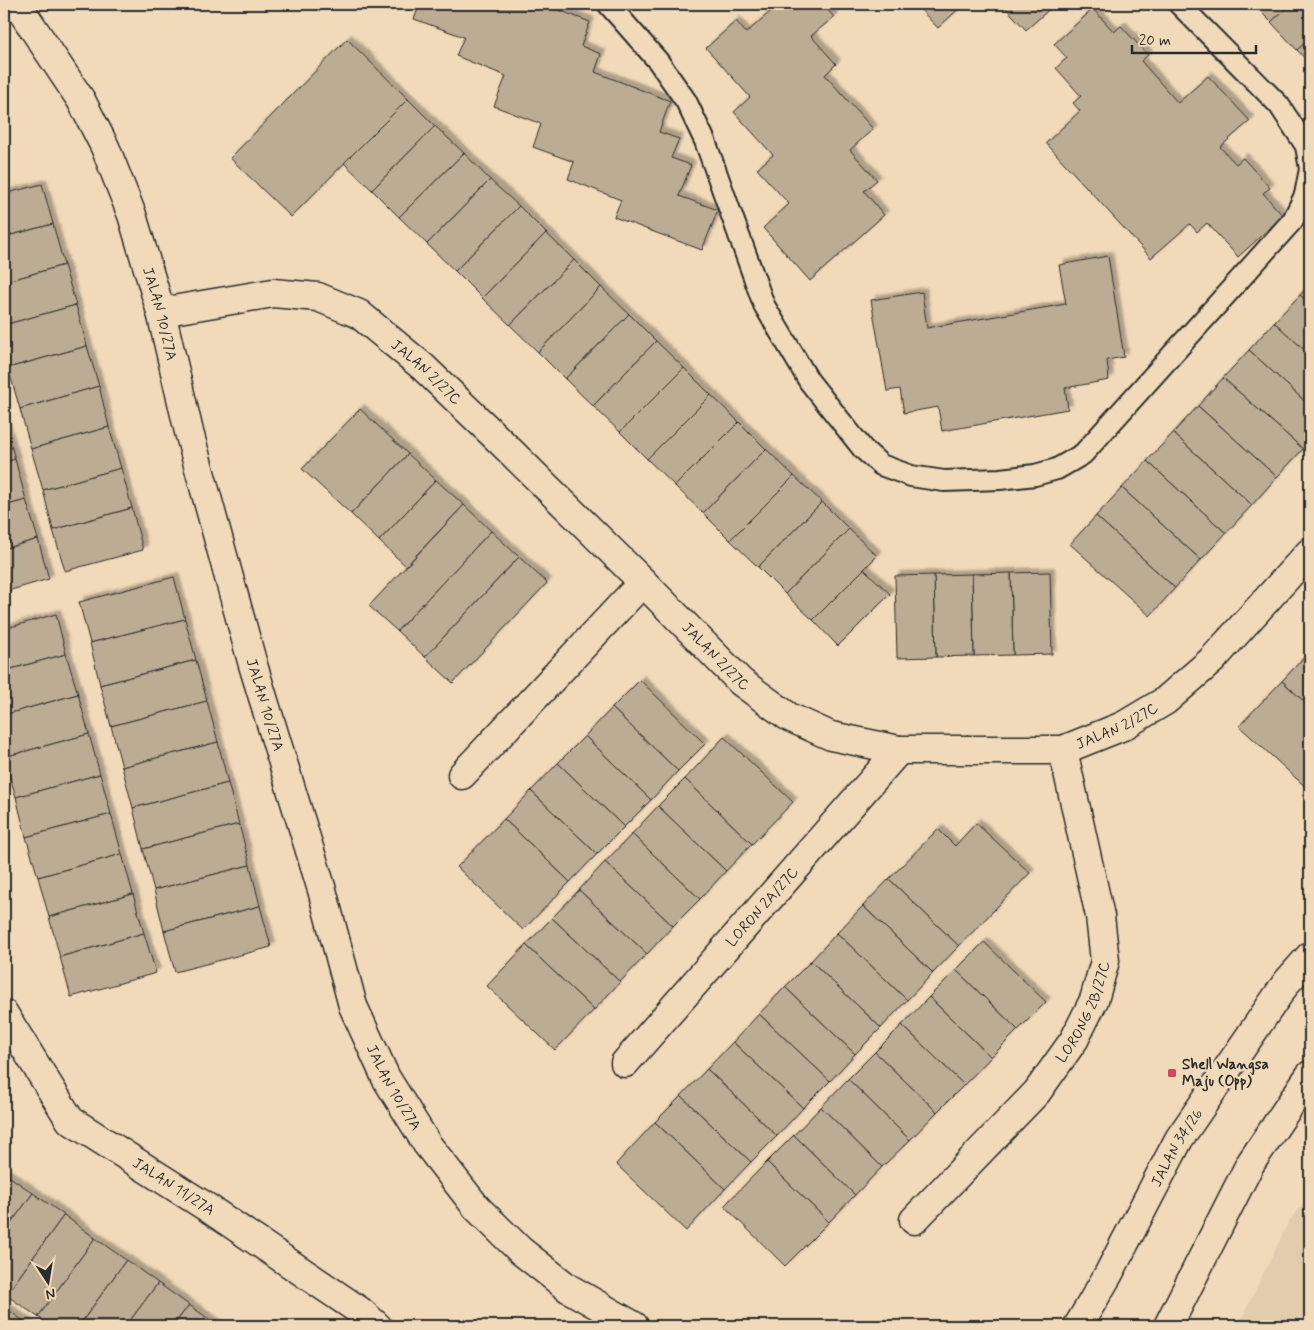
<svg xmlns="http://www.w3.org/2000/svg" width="1314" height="1330" font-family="Mynerve,sans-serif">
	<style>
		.built { fill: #e1ccae }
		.building { fill: #bdac94; stroke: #2b2b2b; filter: url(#shadow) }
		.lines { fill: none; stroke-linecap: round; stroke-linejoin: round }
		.lane-casing { stroke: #2b2b2b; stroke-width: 24 }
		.street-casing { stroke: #2b2b2b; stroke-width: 31 }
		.secondary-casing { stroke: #2b2b2b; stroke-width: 31 }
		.lane { stroke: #f1dab9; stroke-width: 20 }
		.street { stroke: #f1dab9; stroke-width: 28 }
		.secondary { stroke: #f1dab9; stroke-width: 28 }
		.poi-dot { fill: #d1495b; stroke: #f1dab9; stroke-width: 2 }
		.labels { text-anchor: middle; stroke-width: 4.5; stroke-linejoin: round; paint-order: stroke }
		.street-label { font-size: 15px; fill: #2b2b2b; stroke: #f1dab9 }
		.poi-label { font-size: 15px; font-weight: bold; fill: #2b2b2b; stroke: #f1dab9; text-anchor: start }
	</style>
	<defs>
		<filter id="shadow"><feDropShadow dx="4.5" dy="-4.5" stdDeviation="1" flood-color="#0004"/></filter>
	</defs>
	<rect width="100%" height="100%" fill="#f1dab9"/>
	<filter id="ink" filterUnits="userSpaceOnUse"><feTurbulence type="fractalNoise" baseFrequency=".02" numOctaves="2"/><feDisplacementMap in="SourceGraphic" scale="10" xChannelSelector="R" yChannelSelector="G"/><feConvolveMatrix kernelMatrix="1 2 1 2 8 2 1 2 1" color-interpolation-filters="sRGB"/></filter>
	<g filter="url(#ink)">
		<polygon class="built" points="1310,1195 1310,1326 1238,1326 1289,1221"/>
		<g class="building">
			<polygon points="420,4 543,4 590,22 581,46 601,54 595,72 670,101 659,132 679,139 671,158 691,165 679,196 718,210 702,250 614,217 621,200 568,179 574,162 533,147 541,124 494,106 506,76 456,56 464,37 414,19"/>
			<polygon points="779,4 822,4 834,17 811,36 836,64 825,75 873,129 850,150 877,180 864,191 884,215 810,281 763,228 789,204 757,169 773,155 734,112 750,97 706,48 736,21 746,33"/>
			<polygon points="915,4 964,4 938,28"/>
			<polygon points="1002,4 1055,4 1026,30"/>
			<polygon points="1253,4 1291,4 1271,22"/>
			<polygon points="1291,4 1310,4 1310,38 1297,50 1271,22"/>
			<polygon points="1093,9 1114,32 1121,26 1148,55 1141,61 1178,103 1208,76 1250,121 1220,147 1236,164 1243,158 1270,188 1263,193 1283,216 1238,257 1207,223 1197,232 1190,224 1151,258 1046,143 1080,111 1073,103 1081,96 1056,68 1067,58 1054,44"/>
			<polygon points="1310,38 1310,64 1297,50"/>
			<polygon points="347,39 408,99 291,217 230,158"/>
			<polygon points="408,99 435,126 372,190 344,163"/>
			<polygon points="435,126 464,153 399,217 372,190"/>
			<polygon points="464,153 490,180 427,244 399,217"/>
			<polygon points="490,180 519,206 455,271 427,244"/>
			<polygon points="42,184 53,224 4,237 4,194"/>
			<polygon points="519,206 546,233 482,298 455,271"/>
			<polygon points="53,224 64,265 4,282 4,237"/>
			<polygon points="546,233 574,260 510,325 482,298"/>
			<polygon points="1108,256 1124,357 1107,360 1109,380 1065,388 1068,409 942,431 938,407 904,413 900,389 887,391 871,300 922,292 927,328 1066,304 1059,265"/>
			<polygon points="574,260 601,287 538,352 510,325"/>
			<polygon points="64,265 76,305 4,325 4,282"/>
			<polygon points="1310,283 1310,304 1300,295"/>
			<polygon points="601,287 629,314 565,379 538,352"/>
			<polygon points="1300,295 1310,304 1310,355 1274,322"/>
			<polygon points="76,305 87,346 8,368 4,351 4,325"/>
			<polygon points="629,314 656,341 593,406 565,379"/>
			<polygon points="1274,322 1310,355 1310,406 1249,350"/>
			<polygon points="656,341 684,368 620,432 593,406"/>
			<polygon points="87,346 99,386 20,409 8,368"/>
			<polygon points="1249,350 1310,406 1310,441 1303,449 1223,378"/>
			<polygon points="684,368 711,395 647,459 620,432"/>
			<polygon points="1223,378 1303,449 1277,477 1198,406"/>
			<polygon points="99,386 109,427 31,449 20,409"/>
			<polygon points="711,395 739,422 675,486 647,459"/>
			<polygon points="1198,406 1277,477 1252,505 1173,433"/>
			<polygon points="360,409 408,454 351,514 302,469"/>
			<polygon points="4,422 15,459 4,463"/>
			<polygon points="739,422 766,449 703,513 675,486"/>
			<polygon points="109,427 121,468 43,490 31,449"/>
			<polygon points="1173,433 1252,505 1226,533 1147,461"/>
			<polygon points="766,449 794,476 730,540 703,513"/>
			<polygon points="408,454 436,480 379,541 351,514"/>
			<polygon points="15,459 26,500 4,506 4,463"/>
			<polygon points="1147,461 1226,533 1201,560 1122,488"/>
			<polygon points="121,468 132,508 53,530 43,490"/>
			<polygon points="794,476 822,502 758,567 730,540"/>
			<polygon points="436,480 464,505 406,566 379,541"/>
			<polygon points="1122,488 1201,560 1175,588 1096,516"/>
			<polygon points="26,500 38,539 4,549 4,506"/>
			<polygon points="822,502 849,529 785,594 758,567"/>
			<polygon points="464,505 491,531 397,631 369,606"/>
			<polygon points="132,508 143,550 65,571 53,530"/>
			<polygon points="1096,516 1175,588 1150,616 1070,544"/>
			<polygon points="849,529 877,556 813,620 785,594"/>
			<polygon points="491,531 519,557 425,657 397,631"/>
			<polygon points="38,539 49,579 4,592 4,549"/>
			<polygon points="519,557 547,583 453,683 425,657"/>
			<polygon points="864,569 890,594 838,646 813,620"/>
			<polygon points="1050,572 1052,654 1013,655 1011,573"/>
			<polygon points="1011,573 1013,655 974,656 972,574"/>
			<polygon points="972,574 974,656 936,657 934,575"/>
			<polygon points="934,575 936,657 897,658 895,576"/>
			<polygon points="174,577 185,619 90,643 79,602"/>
			<polygon points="56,614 66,654 4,671 4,629"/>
			<polygon points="185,619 196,660 100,685 90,643"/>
			<polygon points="1308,653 1310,655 1310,707 1282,681"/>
			<polygon points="66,654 78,694 4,715 4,671"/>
			<polygon points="196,660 207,701 111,726 100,685"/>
			<polygon points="640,680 705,744 678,771 612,708"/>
			<polygon points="1282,681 1310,707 1310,791 1239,726"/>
			<polygon points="78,694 89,734 4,757 4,715"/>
			<polygon points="207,701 218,742 122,767 111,726"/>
			<polygon points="612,708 678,771 651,800 585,736"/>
			<polygon points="89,734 100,774 16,797 4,757"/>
			<polygon points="585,736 651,800 624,827 558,763"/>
			<polygon points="724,737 793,802 752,844 685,779"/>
			<polygon points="218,742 228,783 133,808 122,767"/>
			<polygon points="558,763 624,827 597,854 531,791"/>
			<polygon points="100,774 111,814 26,837 16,797"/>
			<polygon points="685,779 752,844 726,871 658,806"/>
			<polygon points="228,783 239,824 143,849 133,808"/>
			<polygon points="531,791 597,854 570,882 504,819"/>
			<polygon points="658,806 726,871 700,899 632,834"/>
			<polygon points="111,814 122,854 38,877 26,837"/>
			<polygon points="504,819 570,882 523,930 457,867"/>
			<polygon points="976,823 1030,873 959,946 889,879 938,829 955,846"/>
			<polygon points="239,824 250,865 154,890 143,849"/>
			<polygon points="632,834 700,899 673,926 605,862"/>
			<polygon points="122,854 133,894 49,917 38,877"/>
			<polygon points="605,862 673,926 647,954 579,890"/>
			<polygon points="250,865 260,906 164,931 154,890"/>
			<polygon points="889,879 959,946 933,973 863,906"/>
			<polygon points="579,890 647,954 620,982 552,918"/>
			<polygon points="133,894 144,933 60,957 49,917"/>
			<polygon points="260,906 271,947 175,972 164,931"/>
			<polygon points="863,906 933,973 907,1000 837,933"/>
			<polygon points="552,918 620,982 594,1010 526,945"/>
			<polygon points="144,933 156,973 71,997 60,957"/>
			<polygon points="837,933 907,1000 881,1028 811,961"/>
			<polygon points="984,942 1046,1002 1018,1030 956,970"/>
			<polygon points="526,945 594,1010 555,1050 487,986"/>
			<polygon points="811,961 881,1028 855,1054 785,987"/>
			<polygon points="956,970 1018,1030 991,1057 929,997"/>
			<polygon points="785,987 855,1054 830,1081 759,1014"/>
			<polygon points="929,997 991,1057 964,1085 902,1025"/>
			<polygon points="759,1014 830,1081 803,1108 733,1042"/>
			<polygon points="902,1025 964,1085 937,1112 875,1052"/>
			<polygon points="733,1042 803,1108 777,1136 707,1069"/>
			<polygon points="875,1052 937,1112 910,1140 848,1079"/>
			<polygon points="707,1069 777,1136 751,1162 681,1096"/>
			<polygon points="848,1079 910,1140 882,1167 821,1107"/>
			<polygon points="681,1096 751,1162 725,1189 655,1122"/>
			<polygon points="821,1107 882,1167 855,1195 794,1135"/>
			<polygon points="655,1122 725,1189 686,1231 616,1164"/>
			<polygon points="794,1135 855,1195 829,1222 767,1162"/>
			<polygon points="767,1162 829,1222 785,1266 724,1206"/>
			<polygon points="4,1173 33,1193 4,1233"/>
			<polygon points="33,1193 64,1215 6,1295 4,1293 4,1233"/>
			<polygon points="64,1215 95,1238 38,1317 6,1295"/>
			<polygon points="95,1238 126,1260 79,1326 51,1326 38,1317"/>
			<polygon points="126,1260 158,1283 126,1326 79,1326"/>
			<polygon points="158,1283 189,1305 173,1326 126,1326"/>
			<polygon points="189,1305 219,1326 173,1326"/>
			<polygon points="4,1307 22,1320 18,1326 4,1326"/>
			<polygon points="22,1320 31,1326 18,1326"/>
		</g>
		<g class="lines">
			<g class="lane-casing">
				<polyline id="lane" points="608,4 658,61 686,101 705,141 764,305 809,381 863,449 881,465 911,476 944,481 1000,479 1035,475 1057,469 1083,454 1293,220 1305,195 1310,169 1306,146 1279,105 1179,4"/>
			</g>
			<g class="street-casing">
				<g id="street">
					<path id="s1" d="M17,4L81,100L105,147L132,215L161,312L189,432L253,665L322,890L353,1006L386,1078L427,1144L477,1208L521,1251L568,1288L634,1326"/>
					<path id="s2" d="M161,312L273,293L318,297L359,314L423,367L500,441L643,582L741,682L789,717L831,736L899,750H1063L1123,726L1165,701L1211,661L1310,552"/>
					<polyline points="462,775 643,582"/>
					<path id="s3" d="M4,1014L70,1120L208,1208L360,1311L377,1326"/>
					<path id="s4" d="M625,1063L899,750"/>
					<path id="s5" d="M914,1220L1037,1092L1074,1040L1094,1000L1105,961L1100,916L1063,750"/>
				</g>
			</g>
			<g class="secondary-casing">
				<g id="secondary">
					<path id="s6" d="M1078,1326L1108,1275L1179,1139L1287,982L1310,956"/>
					<polyline points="1168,1326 1250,1164 1310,1075"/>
				</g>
			</g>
			<use href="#lane" class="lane"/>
			<use href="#street" class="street"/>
			<use href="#secondary" class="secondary"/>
		</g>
	</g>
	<rect class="poi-dot" x="1167" y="1068" width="10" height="10" rx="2.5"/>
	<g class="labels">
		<g class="street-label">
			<text dy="5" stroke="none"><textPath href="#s1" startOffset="344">JALAN 10/27A</textPath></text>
			<text dy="5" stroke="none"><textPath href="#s2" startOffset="292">JALAN 2/27C</textPath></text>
			<text dy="5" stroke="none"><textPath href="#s2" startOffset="698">JALAN 2/27C</textPath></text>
			<text dy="5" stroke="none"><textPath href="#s1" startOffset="749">JALAN 10/27A</textPath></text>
			<text dy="5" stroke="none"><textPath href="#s2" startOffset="1132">JALAN 2/27C</textPath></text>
			<text dy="5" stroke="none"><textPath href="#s4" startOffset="208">LORON 2A/27C</textPath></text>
			<text dy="5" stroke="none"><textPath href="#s5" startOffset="271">LORONG 2B/27C</textPath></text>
			<text dy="5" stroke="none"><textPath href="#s1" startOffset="1154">JALAN 10/27A</textPath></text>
			<text dy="5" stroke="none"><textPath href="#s6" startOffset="204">JALAN 34/26</textPath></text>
			<text dy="5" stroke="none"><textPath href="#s3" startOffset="248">JALAN 11/27A</textPath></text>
		</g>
		<g class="poi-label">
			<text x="1182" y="1069">Shell Wangsa<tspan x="1182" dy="17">Maju (Opp)</tspan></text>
		</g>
	</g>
	<rect width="1314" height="1330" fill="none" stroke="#f1dab9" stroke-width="20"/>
	<rect x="10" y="10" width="1294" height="1310" fill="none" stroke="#2b2b2b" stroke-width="2" filter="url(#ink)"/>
	<g transform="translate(48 1282) rotate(168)" stroke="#f1dab9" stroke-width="4" paint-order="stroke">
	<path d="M0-4L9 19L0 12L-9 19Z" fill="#2b2b2b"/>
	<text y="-8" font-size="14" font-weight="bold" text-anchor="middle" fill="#2b2b2b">N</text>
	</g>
	<path d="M1132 45v8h124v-8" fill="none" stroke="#2b2b2b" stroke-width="2.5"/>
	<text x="1139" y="45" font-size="15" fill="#2b2b2b" stroke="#f1dab9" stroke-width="4" paint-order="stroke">20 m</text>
</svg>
